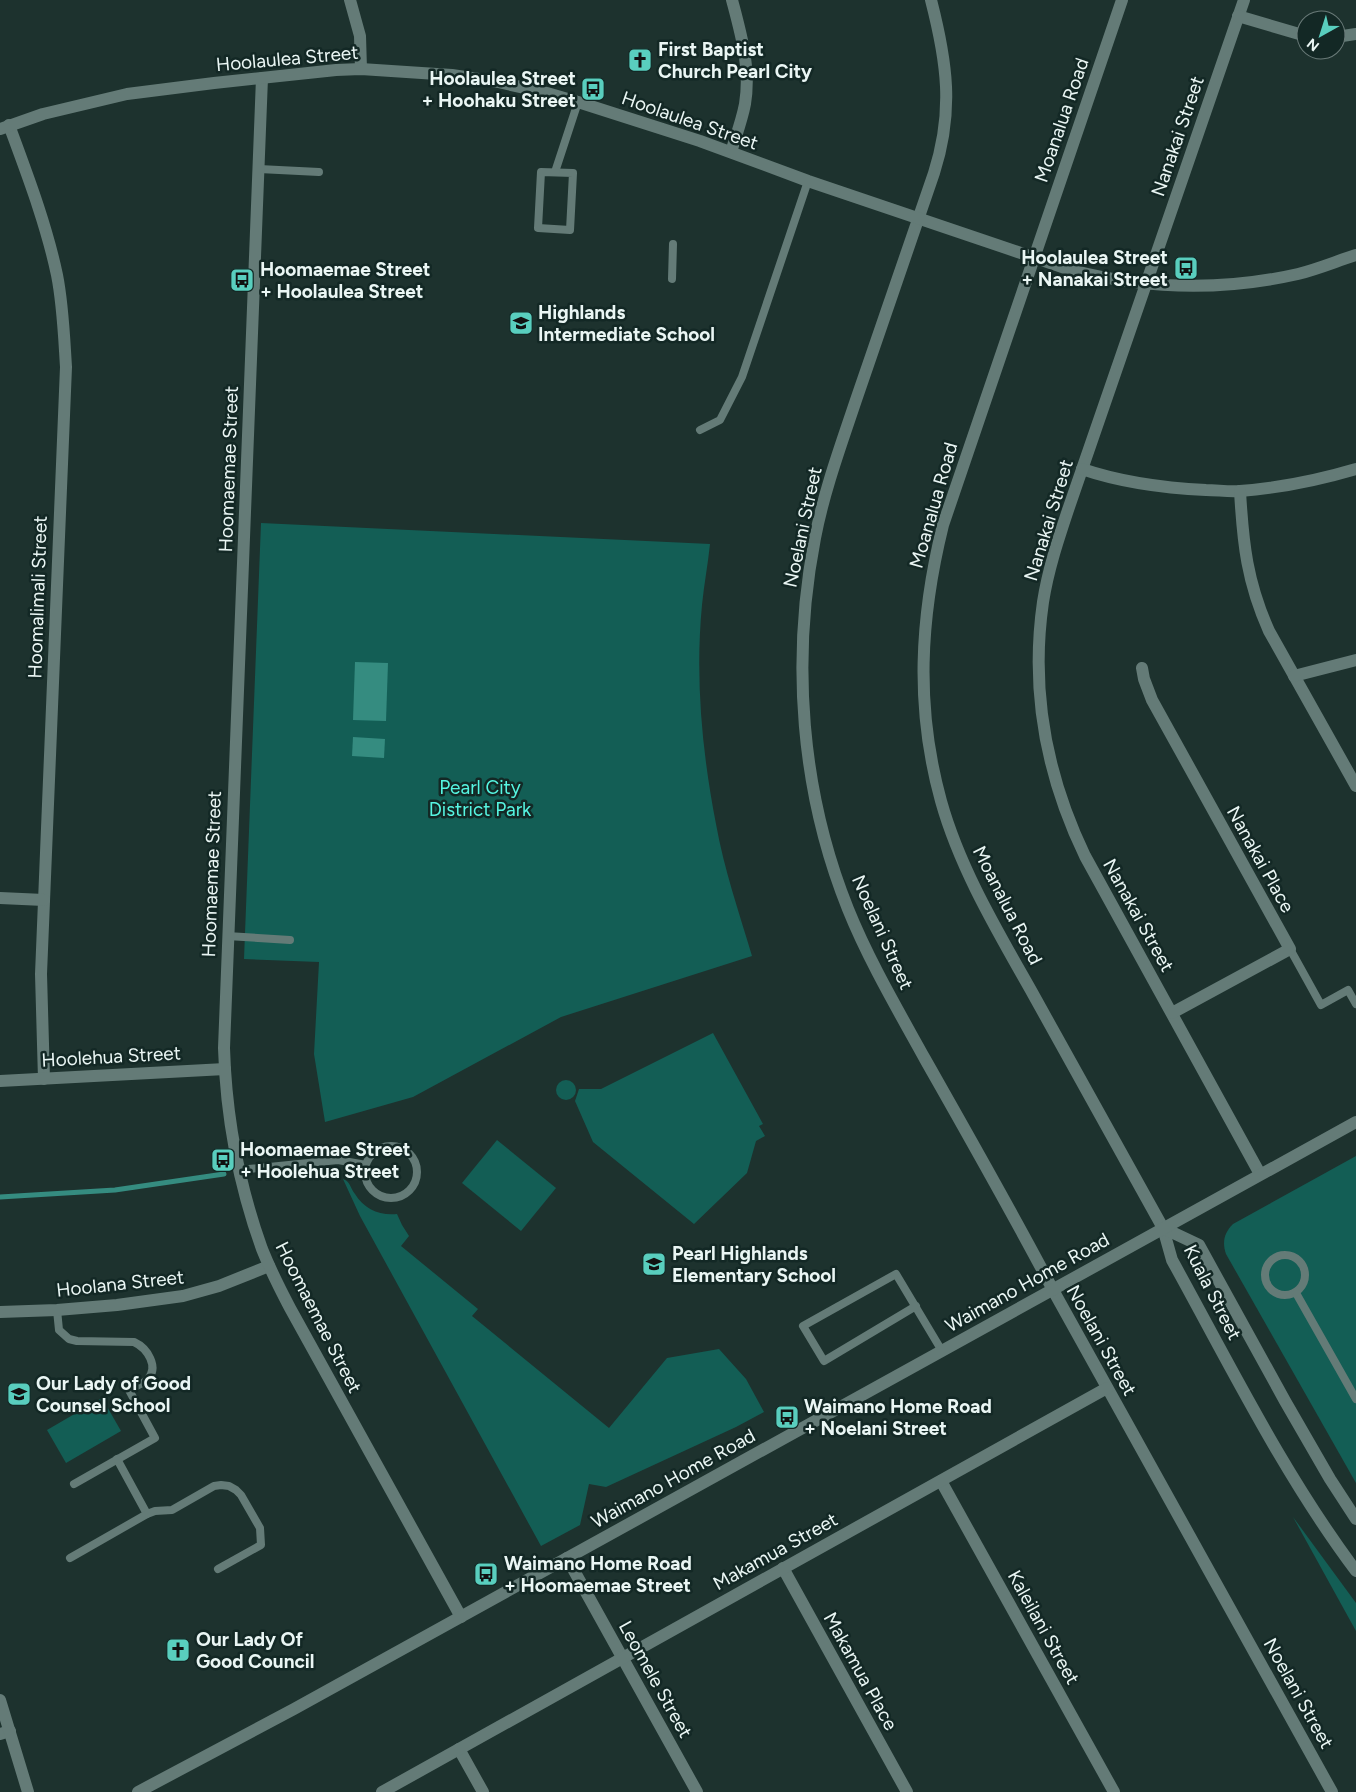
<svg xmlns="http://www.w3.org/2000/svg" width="1356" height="1792" font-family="Figtree,sans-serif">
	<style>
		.green { fill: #135e55 }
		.water { fill: #358c80 }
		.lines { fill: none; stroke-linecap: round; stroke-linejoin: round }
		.stream { stroke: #358c80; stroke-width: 5 }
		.service { stroke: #647b77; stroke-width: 8 }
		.minor { stroke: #647b77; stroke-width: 12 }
		.tertiary { stroke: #647b77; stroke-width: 12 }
		.secondary { stroke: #647b77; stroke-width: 12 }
		.labels { text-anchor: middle; stroke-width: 5; stroke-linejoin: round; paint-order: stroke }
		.poi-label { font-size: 19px; font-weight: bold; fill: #eaf6f4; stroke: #132825; text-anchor: start }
		.street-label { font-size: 19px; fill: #eaf6f4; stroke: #132825 }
		.park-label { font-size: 19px; fill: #56f6e2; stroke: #132825 }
	</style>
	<rect width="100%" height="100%" fill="#1d322e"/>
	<g class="green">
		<path d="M261,523L710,544C708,564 704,584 702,605C695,678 702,752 716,824C724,869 739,912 752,956L561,1017L413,1097L325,1122L314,1054L319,962L244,959Z"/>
		<polygon points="713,1033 763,1124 759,1126 765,1136 756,1141 747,1173 694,1224 593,1142 575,1101 579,1089 601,1089"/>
		<circle cx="566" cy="1090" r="10"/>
		<polygon points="497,1140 556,1188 521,1231 462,1183"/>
		<path d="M1356,1156V1483L1226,1254C1222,1242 1224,1233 1233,1224Z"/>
		<path d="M343,1179C351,1182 350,1188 355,1194C364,1209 380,1216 397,1214L402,1225L409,1236L401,1246L478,1309L472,1316L609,1428L667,1358L719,1349L746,1379L764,1412L736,1427L606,1487L589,1484L580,1525L541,1546L360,1216Z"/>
		<polygon points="102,1398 121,1431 66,1463 47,1430"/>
		<polygon points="1293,1517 1356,1603 1356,1631"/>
	</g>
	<g class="water">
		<polygon points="355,662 388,663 386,721 353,720"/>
		<polygon points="353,737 385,739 384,758 352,756"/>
	</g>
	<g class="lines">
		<polyline class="stream" points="0,1197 115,1190 224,1174"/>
		<g class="service">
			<polyline points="259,169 319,172"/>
			<polygon points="541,172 573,173 570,230 538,228"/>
			<polyline points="555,172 578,102"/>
			<polyline points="672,279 673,244"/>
			<polyline points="700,430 720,420 742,377 808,181"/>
			<polyline points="227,936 290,940"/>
			<polyline points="1290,949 1321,1005 1348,990 1356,1004"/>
			<circle cx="391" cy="1172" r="26"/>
			<polyline points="239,1170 338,1160 366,1165"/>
			<circle cx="1285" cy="1275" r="20"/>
			<polyline points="1296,1293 1356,1399"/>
			<polyline points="916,1306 824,1361 803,1326 896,1274 942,1351"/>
			<path d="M57,1310L59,1330L69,1339L77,1341L134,1342C147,1348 160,1367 147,1380C142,1384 134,1387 129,1390L155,1438L74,1484"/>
			<polyline points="117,1459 147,1514"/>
			<polyline points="70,1558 147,1514 155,1511 172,1510 214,1486 221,1485 229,1486 236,1490 241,1495 260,1528 261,1545 218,1569"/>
		</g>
		<g class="minor">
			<polyline points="350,0 360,36 361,69"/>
			<path d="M1244,0L1068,510C1058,540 1048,570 1043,602C1030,692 1046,775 1085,856L1260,1174"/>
			<polyline points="1238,16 1306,36"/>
			<polyline points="1336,37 1356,34"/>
			<path d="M9,125C27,174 46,223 57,275C63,305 64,336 66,367L41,974L44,1079"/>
			<path d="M731,152C736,136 742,120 745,104C751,68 741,34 732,0"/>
			<path d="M1082,469C1123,483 1163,488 1206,490C1217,490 1229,492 1240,491C1279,488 1319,480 1356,469"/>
			<path d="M1240,491C1243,544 1247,582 1269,631L1356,786"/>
			<polyline points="1142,668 1144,679 1152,700 1290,949 1172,1013"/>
			<polyline points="1294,676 1356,660"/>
			<polyline points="0,898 44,900"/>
			<polyline points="0,1081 225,1069"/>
			<polyline points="1053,1290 1332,1792"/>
			<polyline points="0,1312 57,1310 117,1305 183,1296 219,1286 269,1266"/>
			<polyline points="941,1481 1114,1792"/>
			<polyline points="567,1558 697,1792"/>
			<polyline points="783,1568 907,1792"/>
			<polyline points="0,1734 10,1731"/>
			<polyline points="459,1749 483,1792"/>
			<polyline points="382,1792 1107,1388"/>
		</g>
		<g class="tertiary">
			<path d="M931,0C947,62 954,111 934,173C908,249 882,324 856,400C841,445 824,491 815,538C791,661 801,792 848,909C869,961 898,1010 925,1059C968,1135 1012,1212 1053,1290"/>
			<path d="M262,78L224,1048C226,1116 239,1185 262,1249C270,1269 280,1289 290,1308L461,1617"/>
			<path d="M0,129L43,114L127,94L214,83L336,70L361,69L452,75L498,82L547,93L578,102L700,141L808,181L1071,270C1145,289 1223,291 1298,274C1318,269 1337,261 1356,255"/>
			<polyline points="0,1700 28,1792"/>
		</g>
		<g class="secondary">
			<path d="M1122,0L943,525C920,618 915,707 941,801C960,869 998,932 1033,994C1076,1072 1120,1150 1163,1228L1172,1260C1230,1365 1284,1475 1356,1571"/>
			<polyline points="1163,1228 1199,1245 1285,1401 1330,1479 1356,1519"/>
			<polyline points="138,1792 294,1709 1356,1122"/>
		</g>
	</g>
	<defs>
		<g id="church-square" transform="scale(1.25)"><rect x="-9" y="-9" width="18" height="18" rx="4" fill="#59cebe" stroke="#132825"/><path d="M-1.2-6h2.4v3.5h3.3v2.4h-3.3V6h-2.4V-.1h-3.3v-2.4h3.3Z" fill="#111"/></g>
		<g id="bus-square" transform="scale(1.25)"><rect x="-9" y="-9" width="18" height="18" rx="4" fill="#59cebe" stroke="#132825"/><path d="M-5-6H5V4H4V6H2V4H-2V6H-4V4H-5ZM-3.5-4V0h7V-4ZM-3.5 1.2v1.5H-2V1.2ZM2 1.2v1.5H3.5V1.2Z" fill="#111"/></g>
		<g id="school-square" transform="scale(1.25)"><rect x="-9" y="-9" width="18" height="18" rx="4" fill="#59cebe" stroke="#132825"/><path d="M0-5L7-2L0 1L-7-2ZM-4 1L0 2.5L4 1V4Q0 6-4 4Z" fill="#111"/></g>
	</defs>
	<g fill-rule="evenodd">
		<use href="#church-square" x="640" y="60"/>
		<use href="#bus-square" x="593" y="89"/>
		<use href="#bus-square" x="1186" y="268"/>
		<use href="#bus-square" x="242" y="280"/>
		<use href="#school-square" x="521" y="323"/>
		<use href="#bus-square" x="223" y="1160"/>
		<use href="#school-square" x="654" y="1264"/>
		<use href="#school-square" x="19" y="1394"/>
		<use href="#bus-square" x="787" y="1417"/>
		<use href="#bus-square" x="486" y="1574"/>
		<use href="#church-square" x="178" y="1650"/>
	</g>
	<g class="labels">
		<g class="poi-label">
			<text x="658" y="56">First Baptist<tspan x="658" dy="22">Church Pearl City</tspan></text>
			<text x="576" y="85" text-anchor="end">Hoolaulea Street<tspan x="576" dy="22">+ Hoohaku Street</tspan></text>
			<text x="1168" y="264" text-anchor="end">Hoolaulea Street<tspan x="1168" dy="22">+ Nanakai Street</tspan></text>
			<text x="260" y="276">Hoomaemae Street<tspan x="260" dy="22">+ Hoolaulea Street</tspan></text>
			<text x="538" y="319">Highlands<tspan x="538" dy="22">Intermediate School</tspan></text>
			<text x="240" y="1156">Hoomaemae Street<tspan x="240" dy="22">+ Hoolehua Street</tspan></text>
			<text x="672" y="1260">Pearl Highlands<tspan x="672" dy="22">Elementary School</tspan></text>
			<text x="36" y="1390">Our Lady of Good<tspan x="36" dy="22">Counsel School</tspan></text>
			<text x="804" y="1413">Waimano Home Road<tspan x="804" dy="22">+ Noelani Street</tspan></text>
			<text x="504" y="1570">Waimano Home Road<tspan x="504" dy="22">+ Hoomaemae Street</tspan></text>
			<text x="196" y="1646">Our Lady Of<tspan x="196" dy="22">Good Council</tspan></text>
		</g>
		<g class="street-label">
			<text transform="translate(287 58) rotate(-5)" y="7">Hoolaulea Street</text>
			<text transform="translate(690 120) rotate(19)" y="7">Hoolaulea Street</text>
			<text transform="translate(1061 120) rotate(-71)" y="7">Moanalua Road</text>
			<text transform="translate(1177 136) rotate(-71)" y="7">Nanakai Street</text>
			<text transform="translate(228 469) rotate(-88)" y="7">Hoomaemae Street</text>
			<text transform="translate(933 505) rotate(-74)" y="7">Moanalua Road</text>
			<text transform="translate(1048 520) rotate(-73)" y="7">Nanakai Street</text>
			<text transform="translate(802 527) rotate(-78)" y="7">Noelani Street</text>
			<text transform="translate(37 597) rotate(-88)" y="7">Hoomalimali Street</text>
			<text transform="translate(1261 859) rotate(61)" y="7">Nanakai Place</text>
			<text transform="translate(211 874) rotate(-88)" y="7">Hoomaemae Street</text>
			<text transform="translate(1008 905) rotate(63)" y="7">Moanalua Road</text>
			<text transform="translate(1139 915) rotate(61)" y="7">Nanakai Street</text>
			<text transform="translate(883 932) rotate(66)" y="7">Noelani Street</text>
			<text transform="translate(111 1056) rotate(-3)" y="7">Hoolehua Street</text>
			<text transform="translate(1027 1282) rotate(-29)" y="7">Waimano Home Road</text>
			<text transform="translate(120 1283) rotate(-6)" y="7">Hoolana Street</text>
			<text transform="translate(1213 1292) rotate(63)" y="7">Kuala Street</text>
			<text transform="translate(319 1317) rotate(63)" y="7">Hoomaemae Street</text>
			<text transform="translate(1102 1340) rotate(61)" y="7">Noelani Street</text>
			<text transform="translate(673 1478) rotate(-29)" y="7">Waimano Home Road</text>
			<text transform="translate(775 1551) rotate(-29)" y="7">Makamua Street</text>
			<text transform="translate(1044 1627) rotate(61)" y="7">Kaleilani Street</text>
			<text transform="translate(861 1671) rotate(61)" y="7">Makamua Place</text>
			<text transform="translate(656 1679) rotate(61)" y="7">Leomele Street</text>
			<text transform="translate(1299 1693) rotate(61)" y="7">Noelani Street</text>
		</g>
		<g class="park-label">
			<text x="480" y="794">Pearl City<tspan x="480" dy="22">District Park</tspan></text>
		</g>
	</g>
	<g transform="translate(1321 35) rotate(219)"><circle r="24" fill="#132825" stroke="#697a78"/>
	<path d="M0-4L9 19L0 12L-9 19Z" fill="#59cebe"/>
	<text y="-8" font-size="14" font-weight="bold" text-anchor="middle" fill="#eaf6f4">N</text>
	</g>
</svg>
